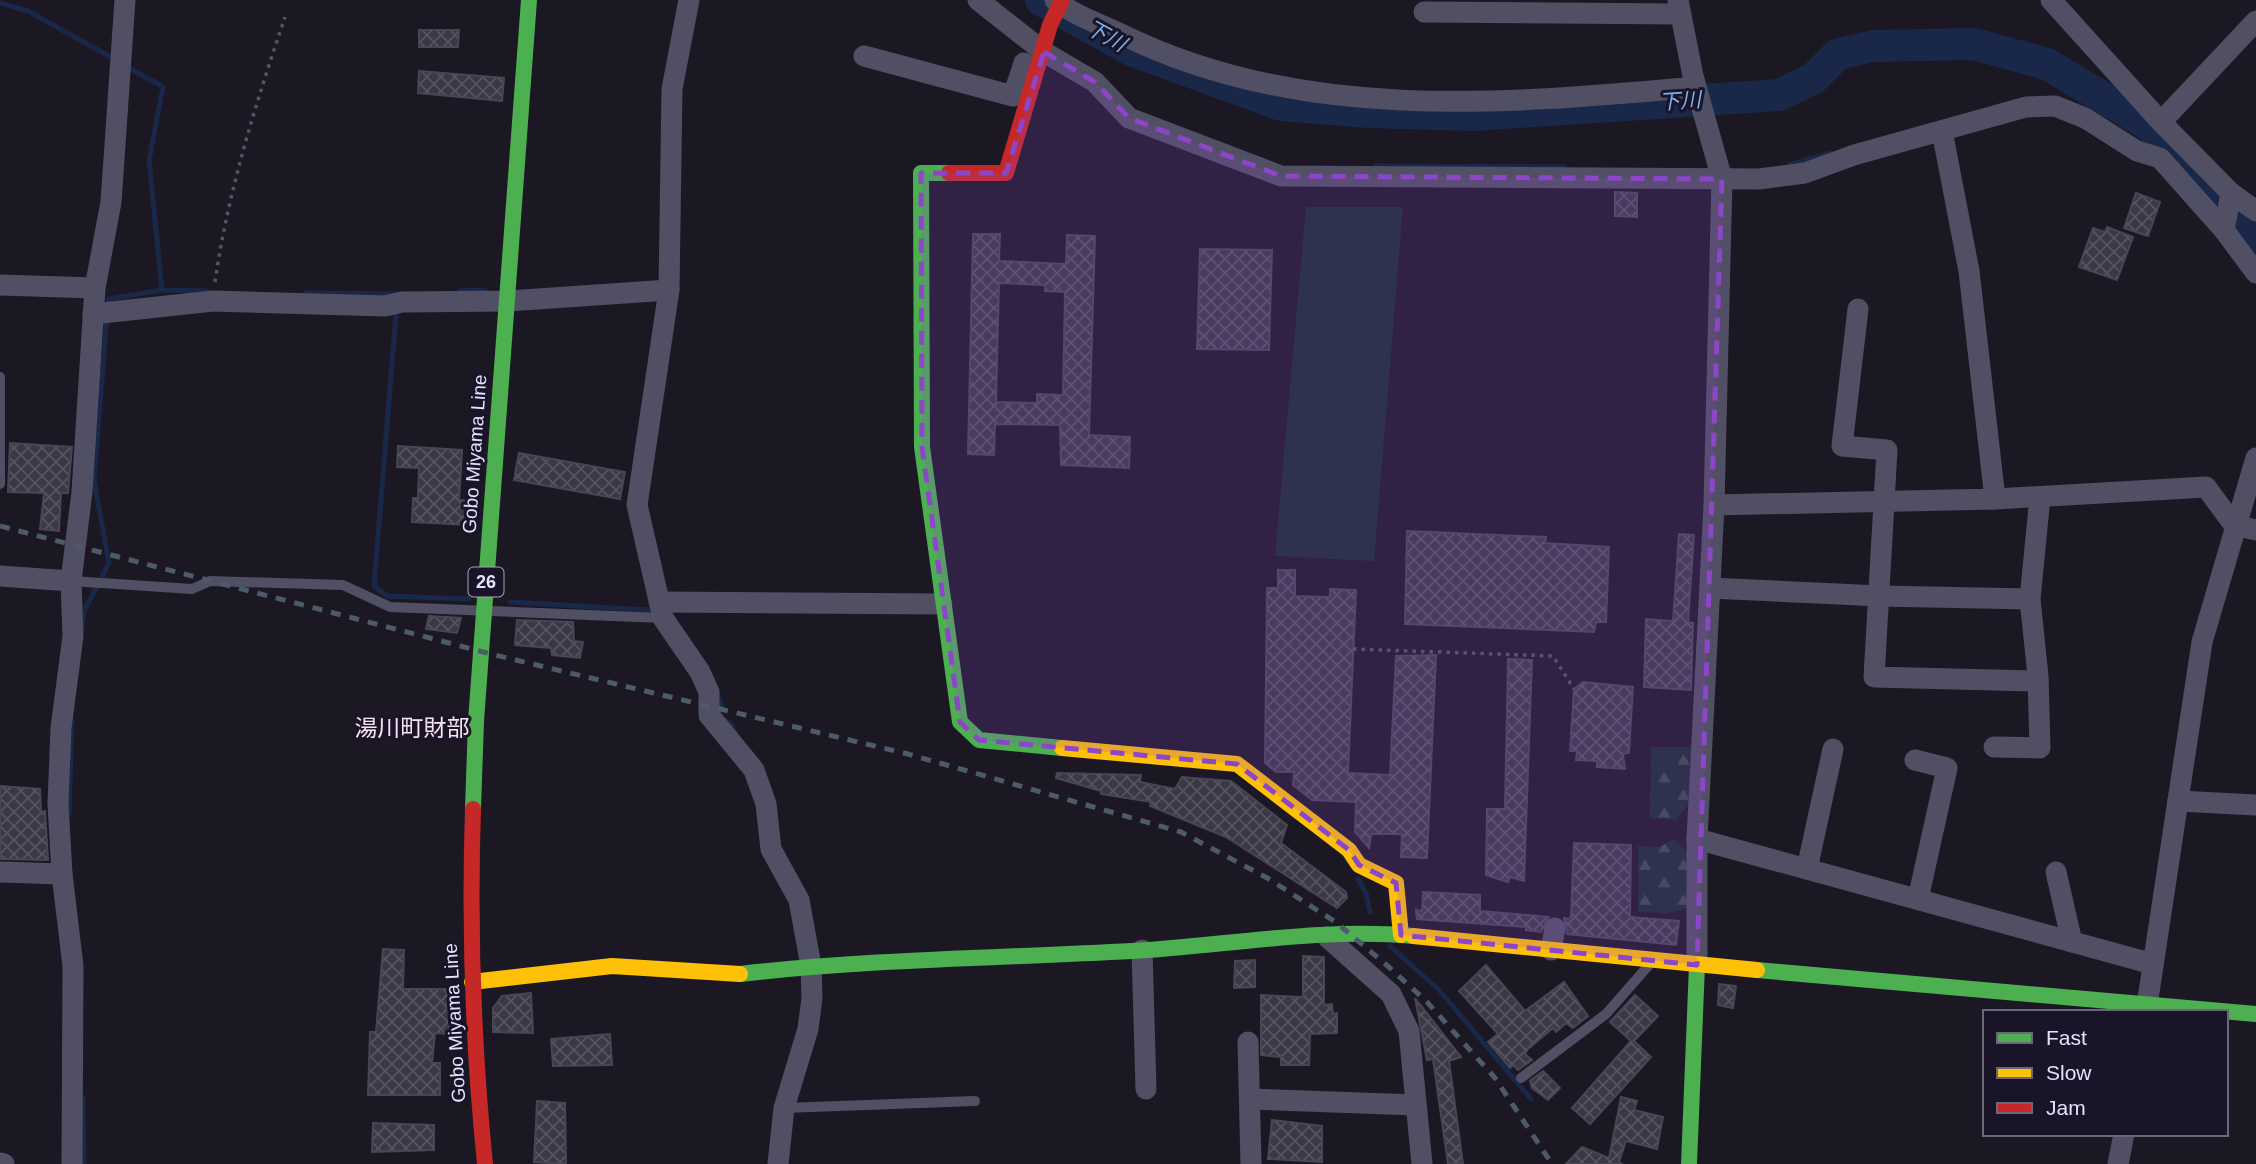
<svg xmlns="http://www.w3.org/2000/svg" width="2256" height="1164" font-family="Helvetica,'Noto Sans JP',sans-serif">
	<style>
		.forest { fill: url(#forest-firs) }
		.pitch { fill: #182e30 }
		.lines { fill: none; stroke-linecap: round; stroke-linejoin: round }
		.stream { stroke: #192849; stroke-width: 5 }
		.river { stroke: #192849; stroke-width: 32 }
		.building { fill: url(#building-cross-hatch); stroke: #494556; stroke-width: 2; fill-rule: evenodd }
		.path { stroke: #4d5662; stroke-width: 3.5; stroke-dasharray: 3.5 5; stroke-linecap: butt }
		.lane { stroke: #514f63; stroke-width: 10 }
		.street { stroke: #514f63; stroke-width: 21 }
		.fast { stroke: #4caf50; stroke-width: 16 }
		.slow { stroke: #ffc107; stroke-width: 16 }
		.jam { stroke: #c62828; stroke-width: 16 }
		.rail { stroke: #4c5a6a; stroke-width: 5; stroke-dasharray: 10 9; stroke-linecap: butt }
		.marked { fill: #8b47c8; fill-opacity: 0.2; stroke: #8b47c8; stroke-width: 5; stroke-dasharray: 14 9; stroke-linejoin: round }
		.labels { text-anchor: middle; stroke-width: 6; stroke-linejoin: round; paint-order: stroke }
		.shield { fill: #191428; stroke: #a8a3bc; stroke-width: 2 }
		.shield-label { font-size: 18px; font-weight: bold; fill: #e5e0fb }
		.street-label { font-size: 19px; fill: #e5e0fb; stroke: #191428 }
		.water-label { font-size: 21px; font-style: italic; fill: #7bb2ed; stroke: #191428 }
		.quarter-label { font-size: 23px; fill: #fbe2f0; stroke: #191428 }
	</style>
	<defs>
		<pattern id="forest-firs" width="22" height="20" patternUnits="userSpaceOnUse" patternTransform="scale(1.75)"><rect width="22" height="20" fill="#182e30"/><path d="M5 1l3.5 6h-7zM16 11l3.5 6h-7z" fill="#394c4f"/></pattern>
		<pattern id="building-cross-hatch" width="8" height="8" patternUnits="userSpaceOnUse" patternTransform="scale(1.75)"><rect width="8" height="8" fill="#3b3845"/><path d="M0 0l8 8M0 8l8-8" fill="none" stroke="#575461"/></pattern>
	</defs>
	<rect width="100%" height="100%" fill="#1b1824"/>
	<g class="forest">
		<polygon points="1651,747 1691,747 1688,805 1676,820 1650,818"/>
		<polygon points="1674,839 1687,852 1687,908 1667,913 1638,912 1638,846 1659,847"/>
	</g>
	<polygon class="pitch" points="1306,207 1403,207 1374,561 1275,556"/>
	<g class="lines">
		<g class="stream">
			<polyline points="0,3 28,11 116,60"/>
			<polyline points="1789,165 1830,153"/>
			<polyline points="1375,166 1564,167"/>
			<polyline points="162,290 206,291"/>
			<polyline points="460,291 485,290"/>
			<polyline points="306,293 398,294"/>
			<polyline points="108,307 109,299 162,290 149,160 163,87 124,65"/>
			<polyline points="396,314 374,586 387,596 469,599"/>
			<polyline points="510,602 649,610"/>
			<polyline points="82,628 84,611 109,563 94,480 107,316"/>
			<polyline points="717,694 722,707"/>
			<polyline points="729,722 735,732"/>
			<polyline points="69,813 72,721"/>
			<polyline points="1358,879 1366,893 1370,912"/>
			<polyline points="1390,946 1439,990 1531,1099"/>
			<polyline points="83,1098 84,1164"/>
		</g>
		<polyline class="river" points="1041,0 1131,50 1281,105 1369,112 1473,115 1779,95 1814,78 1838,54 1874,46 1974,44 2047,64 2149,125 2256,242"/>
	</g>
	<g class="building">
		<polygon points="419,30 459,30 458,47 419,47"/>
		<polygon points="419,71 504,78 502,101 418,93"/>
		<polygon points="1615,192 1637,193 1637,217 1615,216"/>
		<polygon points="2136,193 2160,202 2148,236 2124,228"/>
		<polygon points="2107,227 2133,237 2117,280 2079,267 2093,228 2105,232"/>
		<path d="M973,234H1000L999,261L1066,264L1067,235L1095,236L1089,435L1130,437L1129,468L1061,465L1060,425L995,424L994,455L968,454ZM999,283L1045,285V291L1065,292L1063,395L1037,394V403L996,402Z"/>
		<polygon points="1200,249 1272,250 1269,350 1197,349"/>
		<polygon points="10,443 72,447 68,493 61,493 59,531 40,529 44,493 8,492"/>
		<polygon points="398,446 462,450 459,500 471,501 470,525 412,522 413,498 418,498 419,468 397,467"/>
		<polygon points="519,453 625,472 620,499 514,480"/>
		<polygon points="1407,531 1546,537 1545,543 1609,547 1606,622 1596,622 1594,632 1405,624"/>
		<polygon points="1679,534 1694,535 1688,622 1693,623 1691,690 1644,687 1646,619 1673,621"/>
		<polygon points="1278,570 1295,570 1295,596 1330,597 1330,589 1356,590 1348,773 1390,775 1396,656 1436,655 1427,858 1401,857 1402,834 1371,834 1369,848 1355,832 1356,802 1312,800 1293,785 1294,772 1276,772 1265,763 1267,588 1278,588"/>
		<polygon points="429,616 461,618 457,633 426,629"/>
		<polygon points="517,620 573,622 574,641 583,642 580,658 552,655 551,648 515,645"/>
		<polygon points="1508,659 1532,660 1524,881 1510,877 1508,882 1486,875 1487,809 1505,809"/>
		<polygon points="1583,682 1633,687 1629,753 1623,754 1625,769 1597,767 1597,761 1576,760 1577,751 1570,751 1574,689"/>
		<polygon points="1057,773 1141,775 1140,782 1175,789 1182,777 1231,781 1287,825 1281,843 1346,892 1347,898 1337,908 1226,837 1150,806 1151,802 1101,794 1101,791 1056,778"/>
		<polygon points="0,786 40,789 41,812 45,811 48,860 0,859"/>
		<polygon points="1574,843 1631,845 1630,917 1679,921 1676,945 1567,934 1564,918 1569,919 1571,916"/>
		<polygon points="1423,892 1480,895 1480,911 1549,917 1541,932 1526,930 1526,927 1417,919 1416,910 1422,911"/>
		<polygon points="383,949 404,950 403,989 450,989 449,1034 435,1033 432,1063 440,1063 440,1095 368,1095 370,1032 376,1032"/>
		<polygon points="1303,956 1324,957 1324,1005 1332,1004 1333,1014 1337,1013 1337,1033 1310,1034 1309,1065 1281,1065 1281,1057 1261,1055 1261,995 1303,997"/>
		<polygon points="1255,960 1255,987 1234,988 1235,961"/>
		<polygon points="1486,965 1525,1011 1564,982 1588,1016 1573,1028 1566,1023 1556,1032 1553,1028 1528,1049 1525,1054 1532,1060 1518,1070 1513,1065 1510,1068 1488,1042 1498,1034 1459,991"/>
		<polygon points="1719,984 1736,986 1733,1008 1718,1005"/>
		<polygon points="531,993 533,1033 493,1032 493,1008 502,996"/>
		<polygon points="1635,995 1658,1016 1634,1041 1651,1057 1590,1124 1572,1108 1631,1041 1610,1022"/>
		<polygon points="1415,998 1461,1057 1449,1061 1463,1164 1448,1164 1433,1059 1427,1060"/>
		<polygon points="610,1034 612,1065 553,1066 551,1039"/>
		<polygon points="1543,1071 1560,1088 1548,1100 1532,1088 1530,1081"/>
		<polygon points="1621,1097 1637,1101 1634,1110 1663,1117 1657,1149 1626,1141 1619,1162 1622,1164 1566,1164 1582,1147 1609,1158"/>
		<polygon points="537,1101 565,1103 566,1164 534,1162"/>
		<polygon points="1272,1120 1322,1126 1322,1162 1268,1159"/>
		<polygon points="373,1123 434,1125 434,1150 372,1152"/>
	</g>
	<g class="lines">
		<g class="path">
			<path d="M215,282C228,191 256,103 285,17"/>
			<polyline points="1353,649 1553,656 1574,689"/>
		</g>
		<g class="lane">
			<polyline points="0,377 0,484"/>
			<polyline points="71,581 192,589 210,581 343,585 390,607 663,618"/>
			<polyline points="1521,1078 1606,1014 1649,965"/>
			<polyline points="784,1108 975,1101"/>
		</g>
		<g class="street">
			<polyline points="689,0 672,89 669,290 637,505 663,618 700,672 709,692 709,715 754,770 766,804 771,849 799,900 811,966 812,998 808,1029 784,1108 778,1164"/>
			<polyline points="978,0 1044,52 1095,82 1129,118 1281,176 1759,179 1805,173 1854,155 2026,107 2055,106 2085,118 2137,151 2160,158 2224,230"/>
			<path d="M1055,0C1073,15 1100,24 1121,34C1300,123 1504,104 1696,87"/>
			<polyline points="1678,0 1693,76 1722,179 1714,505 1697,839 1697,965"/>
			<polyline points="2051,0 2161,122 2231,193 2224,230 2256,273"/>
			<polyline points="1424,12 1680,14"/>
			<polyline points="864,56 1013,96 1024,63"/>
			<polyline points="2161,122 2256,21"/>
			<polyline points="2231,193 2256,211"/>
			<polyline points="0,285 95,288"/>
			<polyline points="1858,309 1842,446 1887,450 1874,677 2038,681"/>
			<polyline points="93,314 213,301 385,306 402,302 507,301 669,290"/>
			<polyline points="1995,499 2206,487 2234,525 2256,530"/>
			<polyline points="1714,505 1995,499 1969,271 1942,131"/>
			<polyline points="0,576 71,581"/>
			<polyline points="1710,588 1880,596 2030,599"/>
			<polyline points="659,602 942,604"/>
			<polyline points="1994,747 2040,748 2038,676 2030,599 2040,497"/>
			<polyline points="1915,760 1947,768 1918,899"/>
			<polyline points="2178,801 2256,805"/>
			<polyline points="1697,839 2153,964"/>
			<polyline points="1807,869 1833,749"/>
			<polyline points="0,872 62,874"/>
			<polyline points="2056,872 2072,942"/>
			<polyline points="1327,937 1391,994 1409,1031 1422,1164"/>
			<polyline points="1142,950 1146,1089"/>
			<polyline points="1551,950 1555,928"/>
			<polyline points="2146,1012 2202,642 2256,458"/>
			<polyline points="1248,1042 1251,1164"/>
			<polyline points="1250,1099 1416,1105"/>
			<polyline points="0,1163 4,1164"/>
			<polyline points="72,1164 73,966 62,874 58,804 61,728 73,636 71,581 82,492 95,288 111,202 125,0"/>
			<polyline points="2118,1164 2124,1134"/>
		</g>
		<g class="fast">
			<polyline points="949,173 921,173 922,447 960,722 979,740 1062,748"/>
			<polyline points="473,809 476,721 529,0"/>
			<polyline points="1757,970 2256,1014"/>
			<path d="M740,974C870,959 1002,958 1132,951C1221,946 1326,927 1413,936"/>
			<polyline points="1689,1164 1697,965"/>
		</g>
		<g class="slow">
			<polyline points="1062,748 1237,764 1349,850 1359,865 1396,883 1401,935"/>
			<polyline points="1413,936 1757,970"/>
			<polyline points="472,982 612,966 740,974"/>
		</g>
		<g class="jam">
			<polyline points="949,173 1006,173 1050,25 1062,0"/>
			<path d="M473,809C469,928 473,1045 485,1164"/>
		</g>
		<polyline class="rail" points="0,526 495,655 908,754 1181,832 1269,879 1337,923 1390,968 1427,1002 1495,1078 1552,1164"/>
	</g>
	<path class="marked" d="M1044,52L1095,82L1129,118L1281,176L1722,179L1697,965L1401,935L1396,883L1359,865L1349,850L1237,764L979,740L960,722L922,447L921,173H1006Z"/>
	<g class="labels">
		<rect class="shield" x="468.5" y="567.5" width="35" height="29" rx="5"/>
		<g class="shield-label">
			<text x="486" y="588">26</text>
		</g>
		<g class="street-label">
			<text transform="translate(474 454) rotate(-86)" y="7">Gobo Miyama Line</text>
			<text transform="translate(454 1023) rotate(-93)" y="7">Gobo Miyama Line</text>
		</g>
		<g class="water-label">
			<text transform="translate(1106 36) rotate(29)" y="7">下川</text>
			<text transform="translate(1680 101) rotate(-4)" y="7">下川</text>
		</g>
		<g class="quarter-label">
			<text x="412" y="736">湯川町財部</text>
		</g>
	</g>
	<rect x="1983" y="1010" width="245" height="126" fill="#191428" stroke="#6b667c" stroke-width="2"/>
	<rect x="1997" y="1033" width="35" height="10" fill="#4caf50" stroke="#6b667c" stroke-width="2"/>
	<text x="2046" y="1045" font-size="21" fill="#e5e0fb">Fast</text>
	<rect x="1997" y="1068" width="35" height="10" fill="#ffc107" stroke="#6b667c" stroke-width="2"/>
	<text x="2046" y="1080" font-size="21" fill="#e5e0fb">Slow</text>
	<rect x="1997" y="1103" width="35" height="10" fill="#c62828" stroke="#6b667c" stroke-width="2"/>
	<text x="2046" y="1115" font-size="21" fill="#e5e0fb">Jam</text>
</svg>
